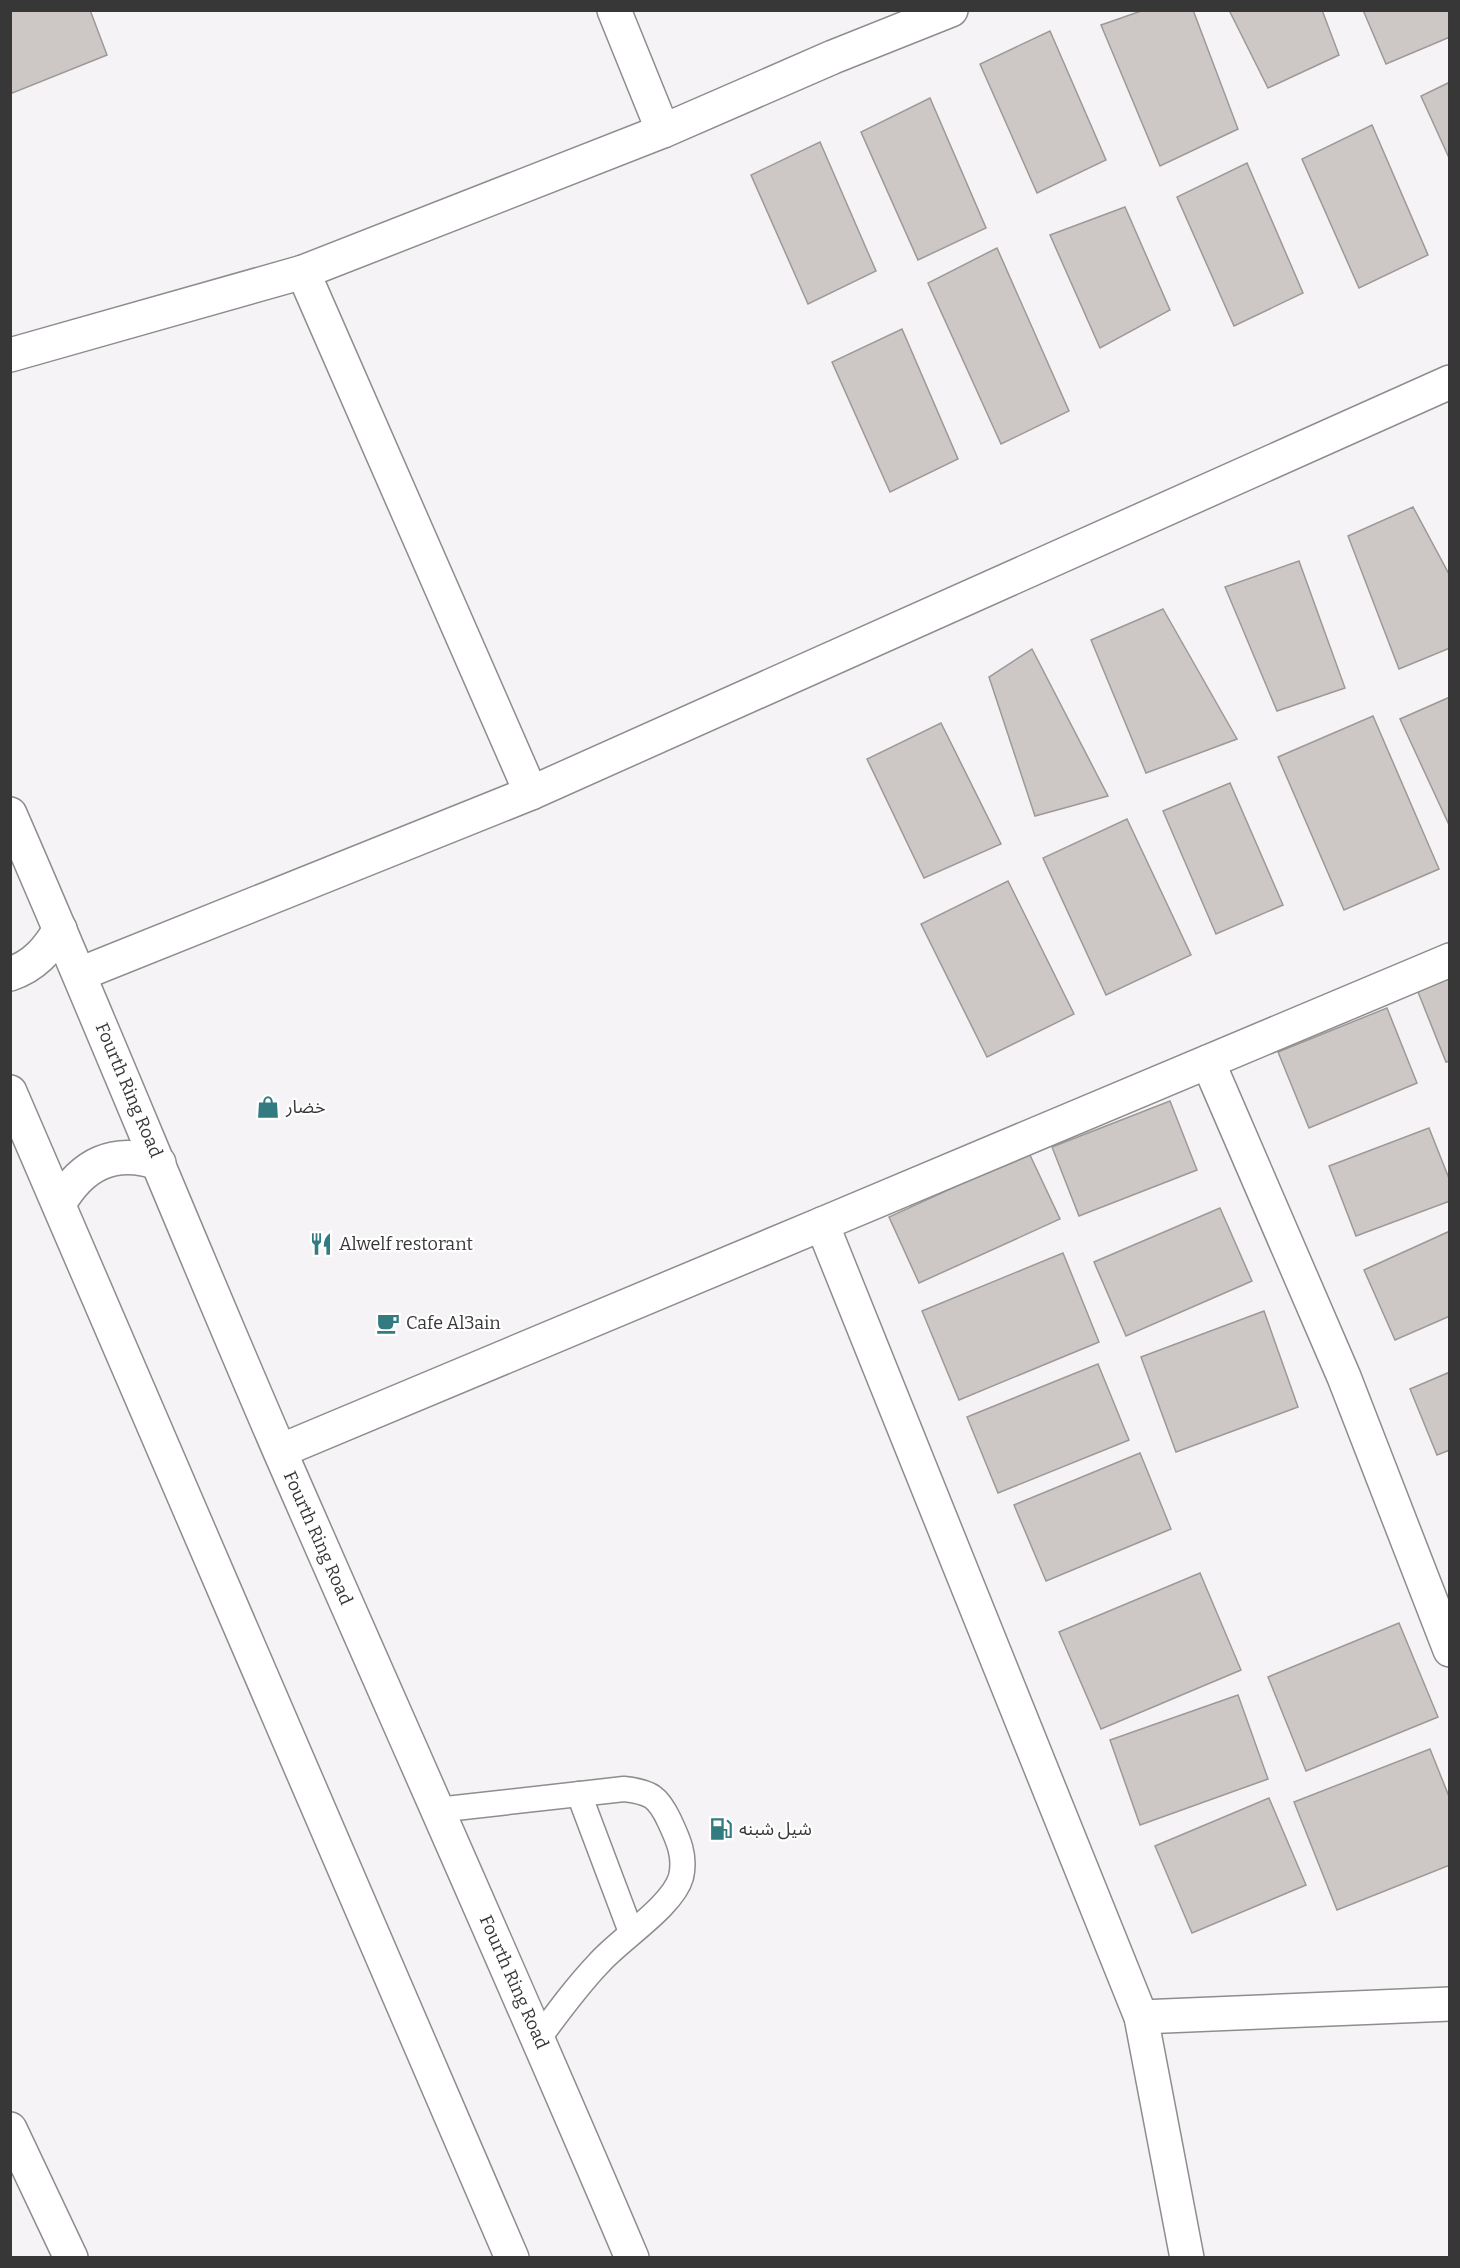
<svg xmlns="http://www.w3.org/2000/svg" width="1460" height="2268" font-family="Bitter,'Noto Sans Arabic',serif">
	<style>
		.building { fill: #cdc8c6; stroke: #9d9997; stroke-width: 1.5 }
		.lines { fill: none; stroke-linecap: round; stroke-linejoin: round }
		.service-casing { stroke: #8f8c8f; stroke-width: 27 }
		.minor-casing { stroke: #8f8c8f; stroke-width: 36 }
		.primary-casing { stroke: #8f8c8f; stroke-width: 36 }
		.service { stroke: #fff; stroke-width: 24 }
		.minor { stroke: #fff; stroke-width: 33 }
		.primary { stroke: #fff; stroke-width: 33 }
		.labels { text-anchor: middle; stroke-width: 4.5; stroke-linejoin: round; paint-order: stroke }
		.street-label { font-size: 18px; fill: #383738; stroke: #fff }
		.poi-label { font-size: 18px; fill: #383738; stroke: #fff; text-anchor: start }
	</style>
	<rect width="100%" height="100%" fill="#f6f3f7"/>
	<g class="building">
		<polygon points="10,10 90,10 107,55 10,94"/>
		<polygon points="1144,10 1193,10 1238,129 1160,166 1101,25"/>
		<polygon points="1229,10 1322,10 1339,55 1268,88"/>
		<polygon points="1363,10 1450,10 1450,37 1386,64"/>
		<polygon points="1050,31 1106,160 1037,193 980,64"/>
		<polygon points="1450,82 1450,160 1421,96"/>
		<polygon points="930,98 986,228 918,260 861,132"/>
		<polygon points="1372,125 1428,255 1359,288 1302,159"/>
		<polygon points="820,142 876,271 808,304 751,175"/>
		<polygon points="1247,163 1303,293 1234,326 1177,197"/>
		<polygon points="1125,207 1170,310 1100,348 1050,235"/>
		<polygon points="997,248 1069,411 1001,444 928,283"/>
		<polygon points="902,329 958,459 890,492 832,362"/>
		<polygon points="1413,507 1450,576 1450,648 1399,669 1348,536"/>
		<polygon points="1299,561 1345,688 1277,711 1225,587"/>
		<polygon points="1163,609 1237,739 1146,773 1091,640"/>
		<polygon points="1032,649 1108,796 1035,816 989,677"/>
		<polygon points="1450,697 1450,827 1400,719"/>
		<polygon points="1373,716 1439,869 1344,910 1278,757"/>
		<polygon points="941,723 1001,844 924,878 867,759"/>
		<polygon points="1230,783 1283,905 1216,934 1163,811"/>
		<polygon points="1127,819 1191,955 1106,995 1043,858"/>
		<polygon points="1008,881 1074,1014 987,1057 921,924"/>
		<polygon points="1450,974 1450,1061 1446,1062 1416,987"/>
		<polygon points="1387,1008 1417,1083 1309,1128 1278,1052"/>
		<polygon points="1170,1101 1197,1170 1079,1216 1052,1147"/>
		<polygon points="1429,1128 1450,1181 1450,1201 1356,1236 1329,1166"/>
		<polygon points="1029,1153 1060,1219 919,1283 889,1217"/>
		<polygon points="1220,1208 1252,1281 1126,1336 1094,1262"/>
		<polygon points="1450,1231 1450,1316 1395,1340 1364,1270"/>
		<polygon points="1063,1253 1099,1342 959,1400 922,1311"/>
		<polygon points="1264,1311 1298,1407 1176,1452 1141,1357"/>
		<polygon points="1098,1364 1129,1440 998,1493 967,1417"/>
		<polygon points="1450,1372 1450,1450 1437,1455 1410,1389"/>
		<polygon points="1140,1453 1171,1529 1046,1581 1014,1505"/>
		<polygon points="1200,1573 1241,1670 1101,1729 1059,1632"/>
		<polygon points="1399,1623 1438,1717 1306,1771 1268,1677"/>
		<polygon points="1238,1695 1268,1779 1140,1825 1110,1740"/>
		<polygon points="1430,1749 1450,1799 1450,1865 1337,1910 1294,1802"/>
		<polygon points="1269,1798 1306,1885 1192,1933 1155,1846"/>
	</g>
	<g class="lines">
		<g class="service-casing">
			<g id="service">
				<polyline points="579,1794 631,1932"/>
				<path d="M437,1810L624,1789C651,1792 658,1797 669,1820C678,1839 686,1856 681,1877C673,1906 620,1939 599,1963C577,1986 558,2012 539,2038"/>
			</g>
		</g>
		<g class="minor-casing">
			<g id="minor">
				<polyline points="614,10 663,131"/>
				<polyline points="10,355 303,272"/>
				<polyline points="531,793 303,272 663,131 833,57 951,10"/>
				<polyline points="80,974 531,793 1450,382"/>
				<polyline points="1208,1062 1344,1377 1450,1650"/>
				<polyline points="822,1224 1450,960"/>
				<polyline points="280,1451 822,1224 1141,2017 1450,2004"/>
				<polyline points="1141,2017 1187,2258"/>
				<polyline points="10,2129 71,2258"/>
			</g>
		</g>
		<g class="primary-casing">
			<g id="primary">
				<path d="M10,814C103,1027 189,1242 281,1454C398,1722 518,1989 632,2258"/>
				<path d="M10,974C34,966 48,950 60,929"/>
				<polyline points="10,1092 512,2258"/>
				<path d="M59,1204C82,1164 114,1148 159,1163"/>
			</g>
		</g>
		<use href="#service" class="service"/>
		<use href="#minor" class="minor"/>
		<use href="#primary" class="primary"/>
	</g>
	<defs>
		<g id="shop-bare" transform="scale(1.8)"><path d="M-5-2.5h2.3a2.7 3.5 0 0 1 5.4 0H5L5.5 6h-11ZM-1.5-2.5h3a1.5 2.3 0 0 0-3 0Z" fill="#327b80" stroke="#fff" stroke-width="2.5" paint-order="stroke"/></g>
		<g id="restaurant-bare" transform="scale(1.8)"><path d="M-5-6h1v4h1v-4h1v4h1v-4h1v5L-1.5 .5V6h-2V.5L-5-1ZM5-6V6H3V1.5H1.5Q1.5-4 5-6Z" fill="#327b80" stroke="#fff" stroke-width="2.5" paint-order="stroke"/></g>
		<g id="cafe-bare" transform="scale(1.8)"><path d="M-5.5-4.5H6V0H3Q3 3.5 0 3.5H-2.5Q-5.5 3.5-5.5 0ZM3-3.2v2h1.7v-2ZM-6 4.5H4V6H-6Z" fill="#327b80" stroke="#fff" stroke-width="2.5" paint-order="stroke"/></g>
		<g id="fuel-bare" transform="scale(1.8)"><path d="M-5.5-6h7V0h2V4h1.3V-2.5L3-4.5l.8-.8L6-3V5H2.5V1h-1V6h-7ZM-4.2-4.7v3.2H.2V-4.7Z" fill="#327b80" stroke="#fff" stroke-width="2.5" paint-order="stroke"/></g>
	</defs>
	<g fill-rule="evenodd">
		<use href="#shop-bare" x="268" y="1107"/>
		<use href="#restaurant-bare" x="321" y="1244"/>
		<use href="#cafe-bare" x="388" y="1323"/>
		<use href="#fuel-bare" x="721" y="1829"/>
	</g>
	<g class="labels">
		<g class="street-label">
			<text transform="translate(129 1090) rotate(67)" y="6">Fourth Ring Road</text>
			<text transform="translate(318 1538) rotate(66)" y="6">Fourth Ring Road</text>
			<text transform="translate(514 1982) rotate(66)" y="6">Fourth Ring Road</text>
		</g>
		<g class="poi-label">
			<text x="286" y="1113">خضار</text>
			<text x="339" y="1250">Alwelf restorant</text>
			<text x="406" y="1329">Cafe Al3ain</text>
			<text x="739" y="1835">شيل شبنه</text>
		</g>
	</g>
	<rect width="1460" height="2268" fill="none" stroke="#383738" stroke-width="24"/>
</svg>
